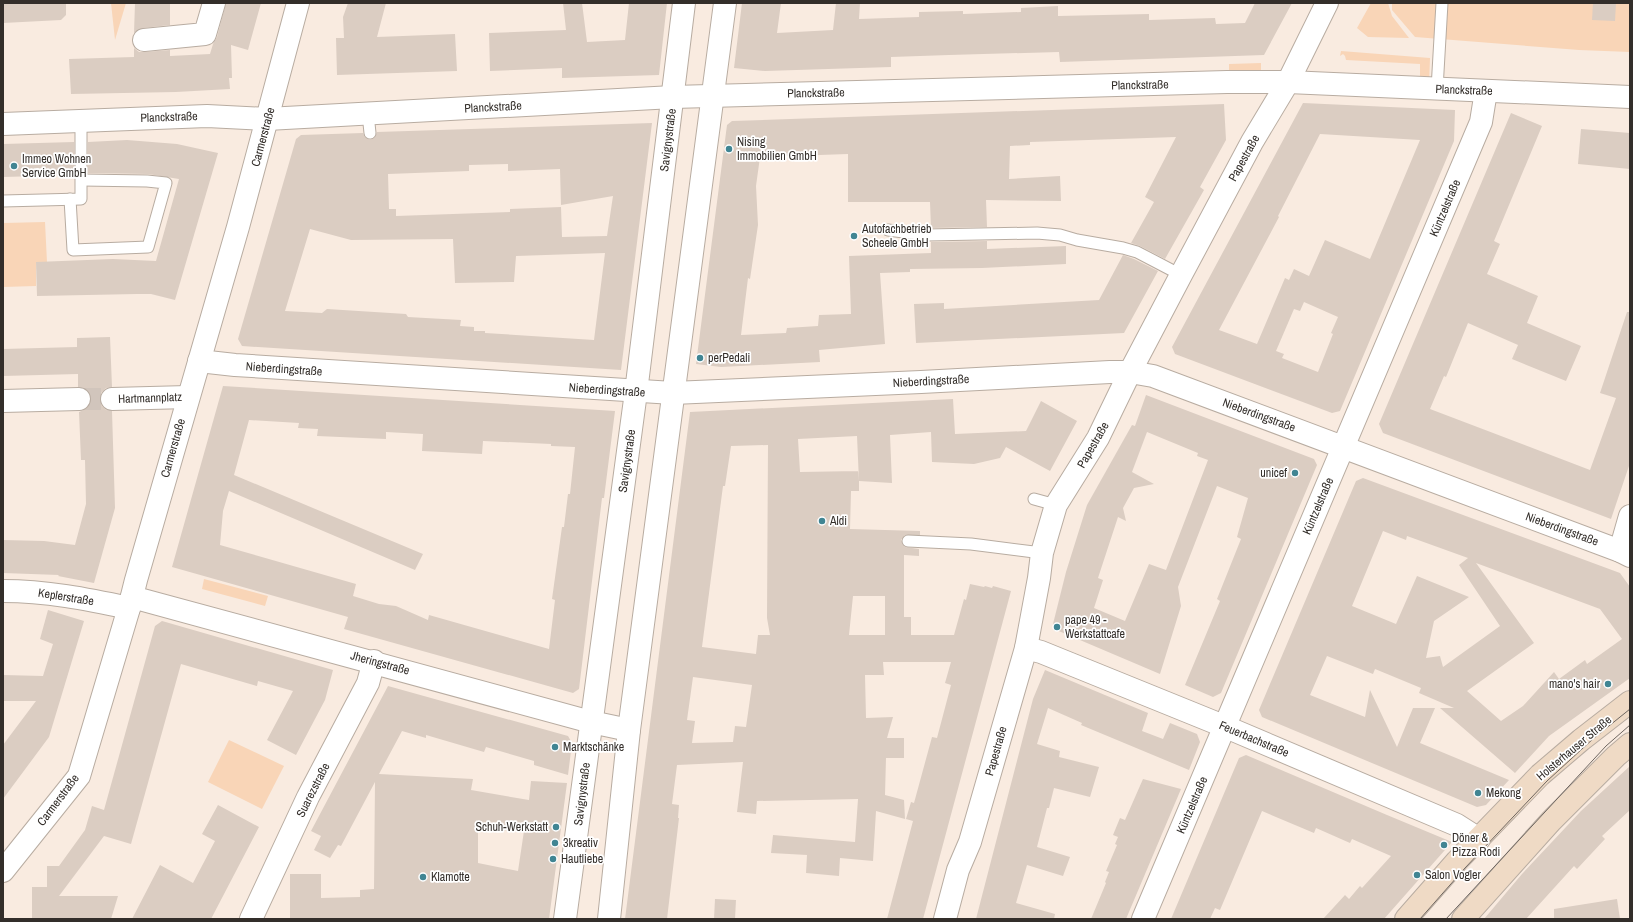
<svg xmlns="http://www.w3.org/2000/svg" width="1633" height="922" font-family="'Archivo Narrow',sans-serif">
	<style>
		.green { fill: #f9d5b7 }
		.building { fill: #dbcdc2; fill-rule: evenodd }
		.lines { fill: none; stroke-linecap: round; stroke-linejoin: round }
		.minor-tunnel { stroke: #d1c5bc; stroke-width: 22; stroke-dasharray: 22 11; stroke-linecap: butt }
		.service-casing { stroke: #b8aca1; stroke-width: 13 }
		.minor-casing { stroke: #b8aca1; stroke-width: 24 }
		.secondary-casing { stroke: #b8aca1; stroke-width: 24 }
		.service { stroke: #fff; stroke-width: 11 }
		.minor { stroke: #fff; stroke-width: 22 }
		.secondary { stroke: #efdac5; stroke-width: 22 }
		.tram { stroke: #6e6660; stroke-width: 1 }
		.poi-dot { fill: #408593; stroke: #fff; stroke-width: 1.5 }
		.labels { text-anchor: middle; stroke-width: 3.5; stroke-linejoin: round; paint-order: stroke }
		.street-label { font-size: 12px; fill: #332e2a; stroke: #fff }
		.poi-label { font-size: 12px; fill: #332e2a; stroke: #fff; text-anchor: start }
	</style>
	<rect width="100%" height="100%" fill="#f9ebe0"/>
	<g class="green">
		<polygon points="111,3 126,3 115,40"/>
		<polygon points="1371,3 1388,3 1392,16 1409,38 1368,37 1357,28"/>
		<polygon points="1392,3 1630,3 1630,52 1579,50 1415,37 1392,10"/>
		<polygon points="1341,51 1430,58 1429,85 1420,78 1420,64 1346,60 1345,56 1343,54 1340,56"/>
		<polygon points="1261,63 1261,72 1229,75 1229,64"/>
		<polygon points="45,222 47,262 36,262 36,286 3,287 3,223"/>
		<polygon points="204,579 268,596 265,606 202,589"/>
		<polygon points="229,740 284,766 262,809 208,782"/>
	</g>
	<g class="building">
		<polygon points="3,3 66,3 66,15 61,20 3,23"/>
		<polygon points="135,3 170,3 170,25 143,28 134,33"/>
		<polygon points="226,3 261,3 248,50 231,45 232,78 229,78 230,89 176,92 71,94 69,59 134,57 134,48 139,52 145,52 170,50 170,56 210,54 213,44 217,37"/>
		<polygon points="348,3 386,3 377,37 455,34 457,71 337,75 336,38 344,38 343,17"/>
		<polygon points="563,3 582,3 587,42 625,40 629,3 667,3 659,75 562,78 562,68 490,71 489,33 566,30"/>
		<polygon points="742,3 781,3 777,33 833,30 836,3 860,3 859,19 919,17 919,12 963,11 963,14 1021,12 1021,8 1058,6 1058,16 1149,14 1149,20 1215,18 1216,24 1245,23 1255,3 1292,3 1264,55 1060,62 1059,52 949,55 891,57 891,67 765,71 734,68"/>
		<polygon points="1593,3 1616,3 1615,21 1592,20"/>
		<path d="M1303,103L1455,110L1454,141L1340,411L1332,413L1175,354L1172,347ZM1320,134L1420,140L1370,259L1325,240L1309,276L1294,269L1289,280L1285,278L1257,344L1219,330L1279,217L1278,216ZM1304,302L1338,317L1331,333L1333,334L1318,372L1282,358L1284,354L1276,351L1294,309L1300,311Z"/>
		<polygon points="1224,104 1226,140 1200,187 1204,190 1165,259 1140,246 1131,243 1154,202 1145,197 1176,137 1030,142 1030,145 1010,146 1009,179 1060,176 1061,201 986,200 987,227 931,228 930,202 848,202 848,154 760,157 756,186 758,225 750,279 748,278 741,335 786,333 787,328 818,326 819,315 851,314 849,256 931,253 931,242 987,241 987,249 1066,246 1066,264 982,268 910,269 910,272 880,273 885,344 819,350 820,362 721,367 696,364 727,125 732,121"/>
		<polygon points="1511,113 1542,126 1494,241 1500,244 1487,274 1538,296 1527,323 1581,346 1566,381 1512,359 1518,345 1468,323 1446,377 1444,376 1430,409 1590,470 1616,398 1600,393 1627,312 1630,312 1630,463 1611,519 1383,433 1379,424"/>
		<path d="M652,123L621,370L242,346L238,339L296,139L301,135L363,133L365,137L370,140L374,138L377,132ZM508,164V171L560,169L561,205L613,196L607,236L562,237L561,207L510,209V212L396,216V209H389L388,174L469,171V165ZM310,229L351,240L453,239L455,283L514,282L516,256L605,253L594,340L485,333V331H474V327L460,326L461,320L408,317L406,314L327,309L322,313L285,311Z"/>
		<polygon points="1581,129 1630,133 1630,169 1578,164"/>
		<polygon points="127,140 177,144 218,153 175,300 151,294 137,294 37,296 36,262 113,259 156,261 179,179 148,174 88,173 88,142"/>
		<polygon points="74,142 74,175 3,177 3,144"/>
		<polygon points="1123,255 1134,259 1158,271 1124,333 916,343 914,304 944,303 944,309 1099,300"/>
		<polygon points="110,337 112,387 106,388 101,393 100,400 102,406 106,410 112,411 115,508 94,583 58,576 59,575 3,573 3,540 44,541 75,545 86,504 85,460 81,460 79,412 86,409 90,405 91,399 89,392 85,388 78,387 78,374 3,376 3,349 77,347 77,338"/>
		<path d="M223,386L615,411L604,498H602L579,689L573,693L344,629L348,617L172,567ZM249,420L299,423L298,428L318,429L317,436L386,439V432L423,434L422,451L482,454L483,441L551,444V446L575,447L570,494H568L564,527H562L552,599L555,600L549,649L429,615L428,620L396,606L379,604L353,596L356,584L220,545L223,511L229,491L415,570L423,554L234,475Z"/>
		<path d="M1146,395L1314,459L1317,465L1221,693L1213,697L1185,685L1220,601L1217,599L1241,539L1237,537L1248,498L1217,486L1178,587L1181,606L1160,674L1054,629L1053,624L1066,572L1087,505L1132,425L1135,426ZM1147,432L1198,453L1197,456L1208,460L1166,570L1149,564L1125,621L1094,608L1103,580L1098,578L1118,517L1126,521L1123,508L1134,488L1154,484L1132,472Z"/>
		<path d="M953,399L955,434L1026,431L1041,401L1077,421L1050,471L1006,447L1000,458L974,464L932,462L931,432L890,435L892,483L859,481L857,436L798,439L800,472L859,471V491H851L850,529L920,531V535H905L901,540L905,547L919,549V556L904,555V617H911V635H954L964,599L966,600L970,584L984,587L985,586L992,588L993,586L1011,591L923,919H887L913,821L906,819L911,802L914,803L932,737L937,738L951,685L945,683L951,662H883L884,675H865L866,718L893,717L887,738H904V758H886L885,795L904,800L905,819L876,811L873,861L840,858L839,876L806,873L807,855L771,853L773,835L855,842L858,799L757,801L756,814L737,812L743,762L677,765L672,804L679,805L678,818H679L667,919H625L690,412ZM768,445L767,618L770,635H758L756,654L702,647L723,486H725L731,446ZM853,596H885V635H849ZM693,677L752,685L746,727L735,726L733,742L692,743L695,721L687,720Z"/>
		<path d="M1363,478L1620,573L1630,587V678L1549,736L1515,773L1440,708H1454L1419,693L1421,688L1375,669L1373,674L1327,656L1310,695L1365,717L1370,690L1397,747L1413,708H1435L1420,743L1509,780L1486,805L1477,807L1262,717L1259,710L1356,481ZM1383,531L1406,540L1407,536L1468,558L1459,565L1500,626L1443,667L1440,656L1426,658L1434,621L1469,597L1417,576L1396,624L1352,606ZM1476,563L1600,609L1622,639L1587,664L1585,660L1559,679L1554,672L1523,706L1501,721L1467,691L1534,643Z"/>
		<polygon points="48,610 84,621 49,737 3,799 3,745 36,701 3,701 3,675 43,676 53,644 40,639"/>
		<polygon points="162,621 333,670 325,700 296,755 267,740 293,691 258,681 257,686 181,664 131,844 104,836 59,896 118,896 111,919 32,919 32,887 47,887 47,866 59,866 85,830 92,806 104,810 155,626"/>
		<polygon points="1045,670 1148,713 1142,731 1163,739 1170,723 1197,734 1200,742 1189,770 1081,725 1082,723 1048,708 1037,744 1060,751 1059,757 1099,767 1090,797 1054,788 1049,808 1047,808 1037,847 1070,857 1063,876 1027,865 1016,903 1055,914 1054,919 976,919 1033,699"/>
		<path d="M388,686L568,736L572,743L568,775L534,765V761L486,747L484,752L426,735V738L402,731L379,774L473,779L471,790L529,800L531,781L567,783L549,919H290V874H321V898L360,897V890L374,889L375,782L341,846L338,845L330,858L314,850L321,836L311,831ZM478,829L524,831L518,871L478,863Z"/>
		<polygon points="1246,755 1387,815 1452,842 1384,919 1323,919 1345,895 1349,899 1360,886 1362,888 1391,856 1352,839 1350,843 1316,828 1314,833 1262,811 1220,910 1215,908 1210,919 1171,919 1239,758"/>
		<polygon points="1630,766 1630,810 1602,836 1605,839 1577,869 1574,866 1526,919 1484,919 1522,874 1581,811"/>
		<polygon points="1143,779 1181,789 1126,919 1091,919 1106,883 1105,882 1109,872 1106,871 1117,845 1115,844 1118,837 1113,835 1120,818 1125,820"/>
		<polygon points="218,805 259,827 211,919 132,919 160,865 193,883 215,841 202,834"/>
		<polygon points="715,899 736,900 735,919 714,919"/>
		<polygon points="1617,899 1620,919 1554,919 1554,909"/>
	</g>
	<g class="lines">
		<polyline class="minor-tunnel" points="79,399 112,399"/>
		<g class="service-casing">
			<g id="service">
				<polyline points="1437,89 1442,3"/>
				<polyline points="368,114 370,133"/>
				<polyline points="70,199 73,250 148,247 166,183 147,181 82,180"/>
				<polyline points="3,201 81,199 81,121"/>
				<polyline points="888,230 927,235 1037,233 1060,235 1077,240 1123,248 1137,252 1181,275"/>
				<polyline points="1034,499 1056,505"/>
				<polyline points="908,541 971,544 1042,553"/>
			</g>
		</g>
		<g class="minor-casing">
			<g id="minor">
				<polyline points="144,40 205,34 214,3"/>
				<polyline points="3,124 207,116 267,119 673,97 1227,82 1288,82 1630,97"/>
				<polyline points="199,361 235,365 673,393 921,382 1110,372 1130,372 1153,376 1620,551 1630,556"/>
				<polyline points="112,399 188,397"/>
				<polyline points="3,401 79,399"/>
				<polyline points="1620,551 1630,516"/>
				<path d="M3,591C46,591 87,599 129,608"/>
				<polyline points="132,597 591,722 629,730"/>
				<polyline points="1026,648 1041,652 1226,727 1457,825 1479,839"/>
				<polyline points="3,871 79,776 129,608 136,580 238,227 298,3"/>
				<polyline points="251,919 308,797 368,683 374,661"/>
				<polyline points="565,919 636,392 684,3"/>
				<polyline points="609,919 629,730 725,3"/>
				<polyline points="945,919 958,870 970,842 1026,648 1039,578 1042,553 1056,505 1098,438 1130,372 1181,275 1252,142 1288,82 1327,3"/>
				<polyline points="1143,919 1481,122 1486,91"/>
			</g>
		</g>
		<g class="secondary-casing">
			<g id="secondary">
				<polyline points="1406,919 1457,861 1540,775 1581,740 1630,702"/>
				<polyline points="1463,919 1551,821 1616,756 1630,744"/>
			</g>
		</g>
		<use href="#service" class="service"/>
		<use href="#minor" class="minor"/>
		<use href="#secondary" class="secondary"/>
		<g class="tram">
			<polyline points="1420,919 1465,868 1547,781 1594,738 1630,709"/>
			<polyline points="1446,919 1606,746 1630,725"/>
		</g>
	</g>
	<g class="poi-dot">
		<circle cx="729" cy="149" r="4"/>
		<circle cx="14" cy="166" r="4"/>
		<circle cx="854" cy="236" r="4"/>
		<circle cx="700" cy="358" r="4"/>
		<circle cx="1295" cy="473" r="4"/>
		<circle cx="822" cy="521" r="4"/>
		<circle cx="1057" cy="627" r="4"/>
		<circle cx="1608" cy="684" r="4"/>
		<circle cx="555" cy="747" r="4"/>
		<circle cx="1478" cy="793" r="4"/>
		<circle cx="556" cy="827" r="4"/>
		<circle cx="555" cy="843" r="4"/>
		<circle cx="1444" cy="845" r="4"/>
		<circle cx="553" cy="859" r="4"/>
		<circle cx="1417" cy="875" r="4"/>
		<circle cx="423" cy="877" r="4"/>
	</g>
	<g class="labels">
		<g class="street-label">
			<text transform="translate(1140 85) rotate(-1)" y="4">Planckstraße</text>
			<text transform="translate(1464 90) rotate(2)" y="4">Planckstraße</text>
			<text transform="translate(816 93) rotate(-1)" y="4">Planckstraße</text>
			<text transform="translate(493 107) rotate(-3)" y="4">Planckstraße</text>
			<text transform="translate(169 117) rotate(-2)" y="4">Planckstraße</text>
			<text transform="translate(263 137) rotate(-75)" y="4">Carmerstraße</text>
			<text transform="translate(668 140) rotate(-83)" y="4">Savignystraße</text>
			<text transform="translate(1244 158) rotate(-61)" y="4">Papestraße</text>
			<text transform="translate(1445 208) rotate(-67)" y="4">Küntzelstraße</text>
			<text transform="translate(284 369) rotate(4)" y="4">Nieberdingstraße</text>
			<text transform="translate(931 381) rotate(-3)" y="4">Nieberdingstraße</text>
			<text transform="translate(607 390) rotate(4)" y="4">Nieberdingstraße</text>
			<text transform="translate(150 398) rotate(-2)" y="4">Hartmannplatz</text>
			<text transform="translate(1259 415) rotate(20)" y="4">Nieberdingstraße</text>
			<text transform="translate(1093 445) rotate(-60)" y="4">Papestraße</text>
			<text transform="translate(173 448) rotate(-74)" y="4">Carmerstraße</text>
			<text transform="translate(627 461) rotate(-82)" y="4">Savignystraße</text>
			<text transform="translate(1318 506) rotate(-67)" y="4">Küntzelstraße</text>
			<text transform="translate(1562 529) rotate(20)" y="4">Nieberdingstraße</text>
			<text transform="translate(66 597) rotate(9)" y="4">Keplerstraße</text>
			<text transform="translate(380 663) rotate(15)" y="4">Jheringstraße</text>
			<text transform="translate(1254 739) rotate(23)" y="4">Feuerbachstraße</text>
			<text transform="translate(1574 748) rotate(-40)" y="4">Holsterhauser Straße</text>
			<text transform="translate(996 751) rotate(-74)" y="4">Papestraße</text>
			<text transform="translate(313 790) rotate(-63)" y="4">Suarezstraße</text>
			<text transform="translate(582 794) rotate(-83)" y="4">Savignystraße</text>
			<text transform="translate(58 800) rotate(-53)" y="4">Carmerstraße</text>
			<text transform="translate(1192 805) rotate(-67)" y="4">Küntzelstraße</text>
		</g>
		<g class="poi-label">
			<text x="737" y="146">Nising<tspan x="737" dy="14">Immobilien GmbH</tspan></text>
			<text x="22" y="163">Immeo Wohnen<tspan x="22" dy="14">Service GmbH</tspan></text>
			<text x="862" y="233">Autofachbetrieb<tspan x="862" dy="14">Scheele GmbH</tspan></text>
			<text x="708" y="362">perPedali</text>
			<text x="1287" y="477" text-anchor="end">unicef</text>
			<text x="830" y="525">Aldi</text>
			<text x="1065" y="624">pape 49 -<tspan x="1065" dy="14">Werkstattcafe</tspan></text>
			<text x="1600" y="688" text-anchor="end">mano's hair</text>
			<text x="563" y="751">Marktschänke</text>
			<text x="1486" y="797">Mekong</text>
			<text x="548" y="831" text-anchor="end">Schuh-Werkstatt</text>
			<text x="1452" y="842">Döner &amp;<tspan x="1452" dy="14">Pizza Rodi</tspan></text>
			<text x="563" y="847">3kreativ</text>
			<text x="561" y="863">Hautliebe</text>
			<text x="1425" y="879">Salon Vogler</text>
			<text x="431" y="881">Klamotte</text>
		</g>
	</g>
	<rect width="1633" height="922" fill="none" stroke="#332e2a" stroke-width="8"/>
</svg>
